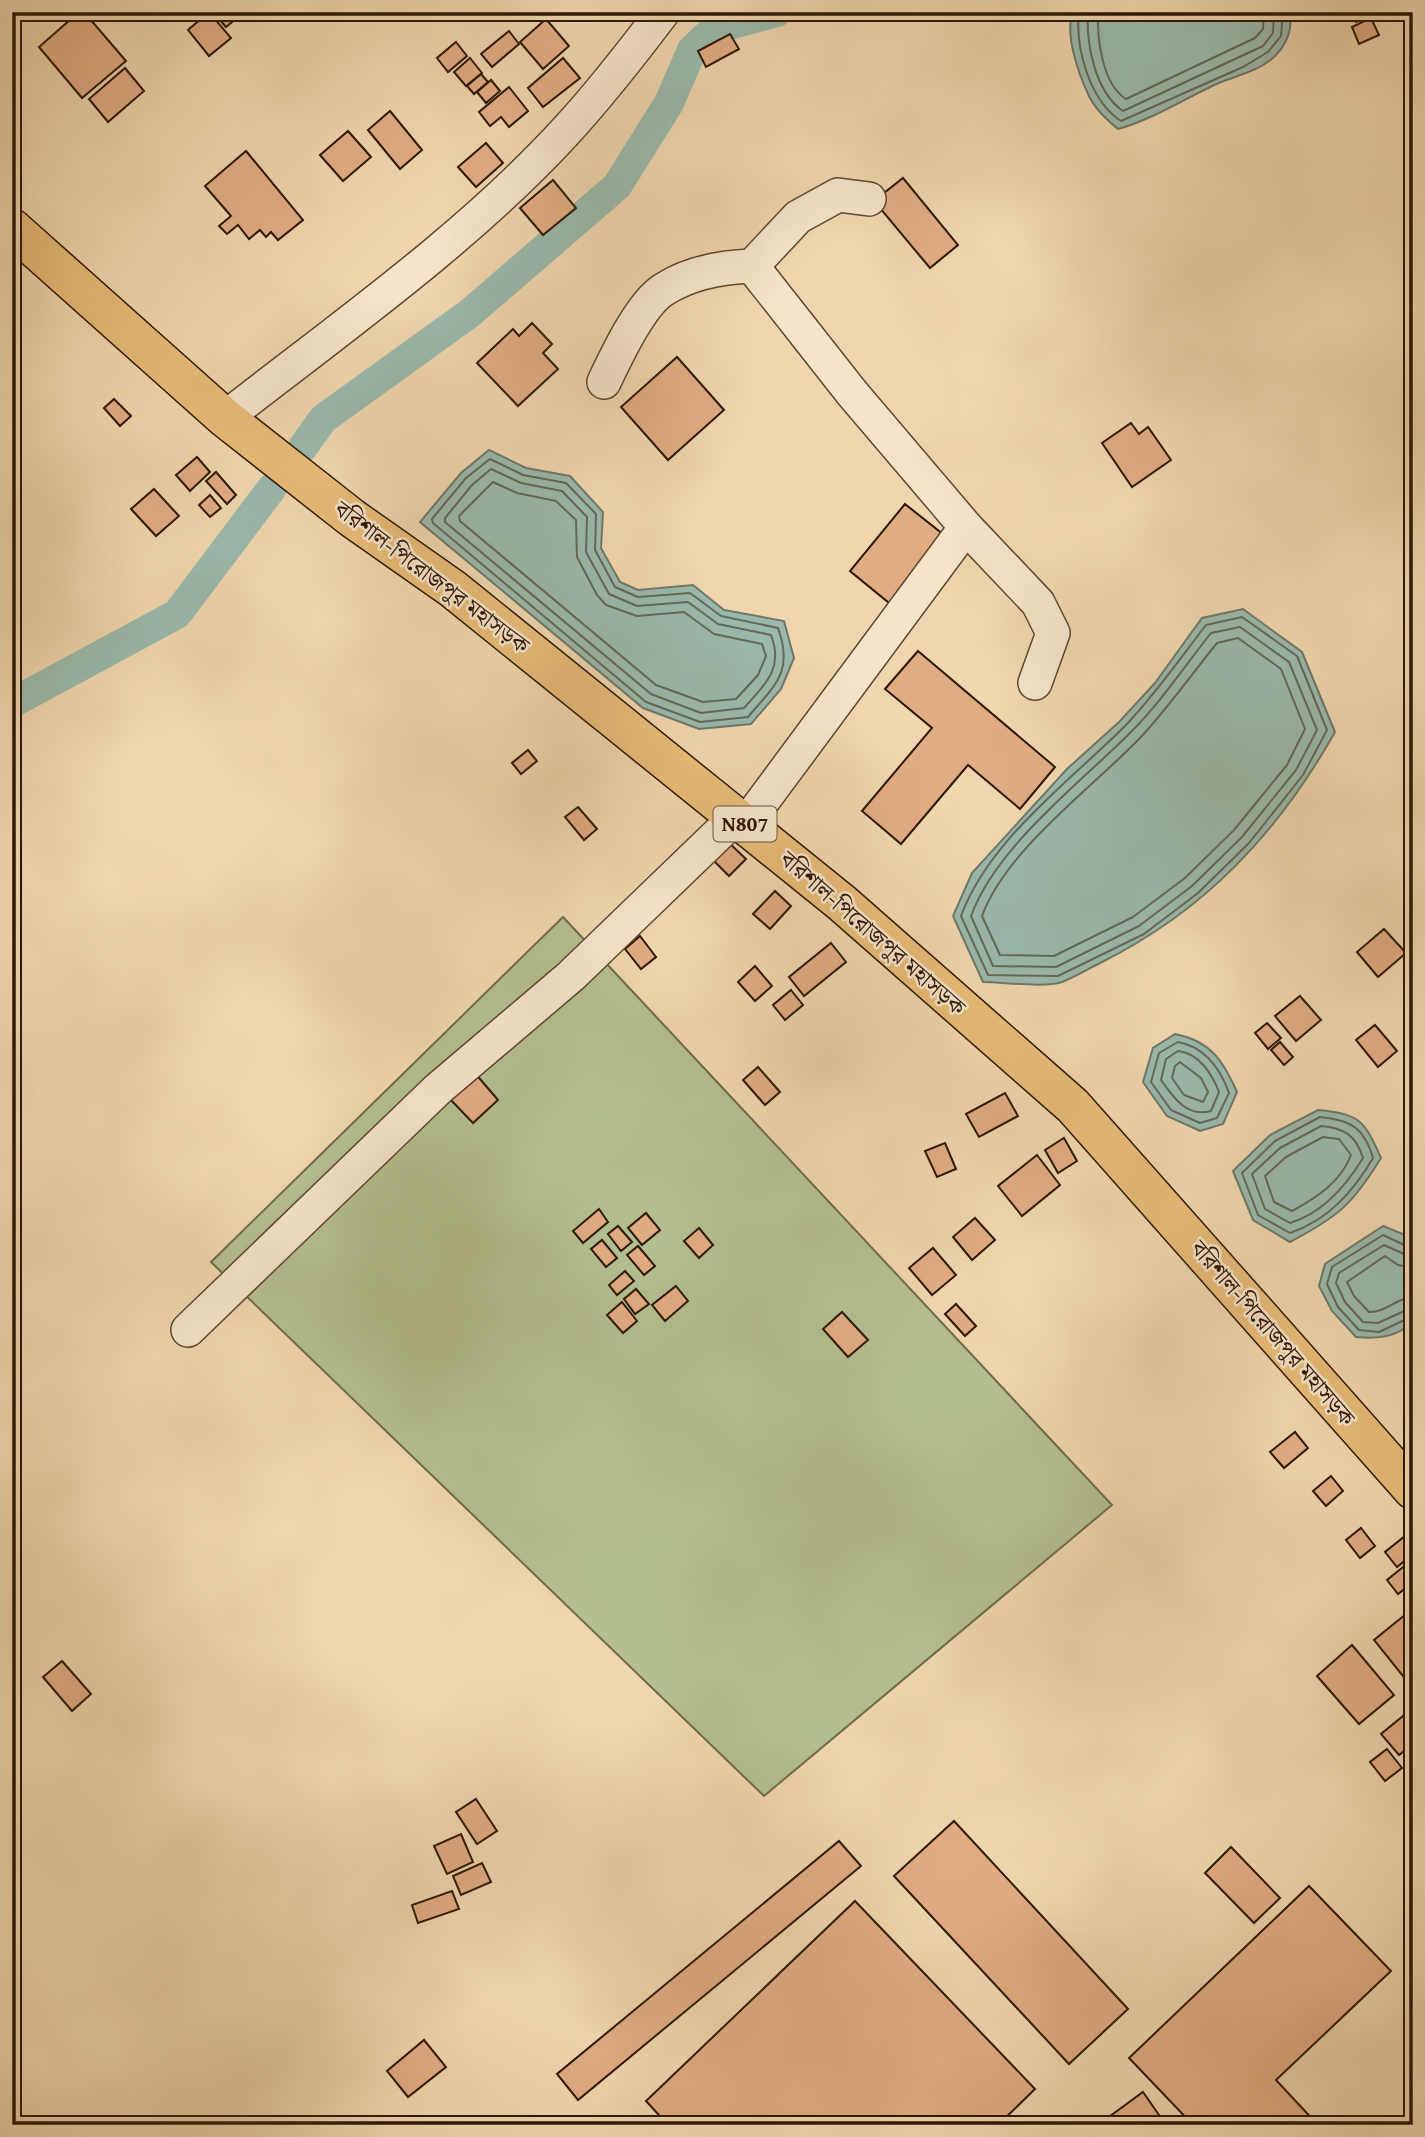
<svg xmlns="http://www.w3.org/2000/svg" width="1425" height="2137" font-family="'Gentium Book Plus','Noto Serif Bengali',serif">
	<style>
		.green { fill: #b4bf8f; stroke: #706b4a; stroke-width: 2 }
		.water { fill: #9ab9ac; stroke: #6e786a; stroke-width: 2 }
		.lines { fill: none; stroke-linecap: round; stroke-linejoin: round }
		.shore { stroke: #636859; stroke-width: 2 }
		.canal { stroke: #9ab9ac; stroke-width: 30 }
		.building { fill: #e2ac83; stroke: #2c1706; stroke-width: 2 }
		.minor-casing { stroke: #5d4730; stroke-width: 36 }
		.trunk-casing { stroke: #2c1706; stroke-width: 41 }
		.minor { stroke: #f5e4ca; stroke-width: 33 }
		.trunk { stroke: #e8bb77; stroke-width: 38 }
		.labels { text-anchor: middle; stroke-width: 5; stroke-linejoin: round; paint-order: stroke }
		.shield { fill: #f5e4ca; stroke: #685441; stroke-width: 2 }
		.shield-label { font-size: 21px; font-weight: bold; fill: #2c1706 }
		.street-label { font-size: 23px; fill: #2c1706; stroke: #f5e4ca }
	</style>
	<rect width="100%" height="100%" fill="#f0d6ae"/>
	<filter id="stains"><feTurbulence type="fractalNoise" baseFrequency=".00286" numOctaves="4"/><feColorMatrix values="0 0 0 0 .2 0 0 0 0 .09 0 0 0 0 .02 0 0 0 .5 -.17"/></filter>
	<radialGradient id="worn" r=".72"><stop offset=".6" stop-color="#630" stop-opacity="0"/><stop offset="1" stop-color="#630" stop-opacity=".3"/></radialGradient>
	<polygon class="green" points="563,917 1112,1505 764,1796 211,1262"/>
	<g class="water">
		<path d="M1073,12H1289C1294,28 1286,45 1275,56C1261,70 1239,75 1221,82C1187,97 1154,119 1118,129C1107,120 1095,109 1089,96C1079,75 1064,34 1073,12Z"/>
		<polygon points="489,450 526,468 570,476 603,512 601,548 620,582 638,590 693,585 724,610 784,621 794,658 781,689 751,724 699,729 643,708 420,522 461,473"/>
		<path d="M1243,609L1302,652L1335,732C1278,833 1205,911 1100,963C1088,969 1075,977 1062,982C1044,988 1003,982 983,982L953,916L972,873L1067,769L1119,722L1155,683L1202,618Z"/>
		<path d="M1175,1034C1211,1041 1223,1061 1237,1092L1223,1124L1200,1131L1167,1116L1143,1082L1153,1048Z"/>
		<path d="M1318,1110C1360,1114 1364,1120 1381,1158C1352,1205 1339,1216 1290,1242L1253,1220L1233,1171L1270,1135Z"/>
		<path d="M1383,1226L1403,1234L1413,1245V1319C1401,1338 1376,1339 1356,1337L1332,1311L1319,1286L1325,1264Z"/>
	</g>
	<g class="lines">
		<g class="shore">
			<path d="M1079,12C1075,47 1089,100 1121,121L1243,67L1268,52L1281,36L1283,12"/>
			<path d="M1088,12C1086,44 1095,92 1123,111L1263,46L1273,33L1274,12"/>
			<path d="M1098,12C1097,38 1102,84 1126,99L1255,38L1263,29L1264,12"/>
			<path d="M490,459L523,475L566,483L596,514L595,550L615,587L638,597L690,593L721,616L778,628C794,672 775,685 748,717L700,722L646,702L433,523L432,519L466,478Z"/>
			<path d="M491,469L521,483L562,491L587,517L586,552L609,594L637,606L688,602L718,624L771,635C784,669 765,684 744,708L701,713L651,694L445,522V518L472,485Z"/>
			<polygon points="493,482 517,493 556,501 576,520 577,557 597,595 606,605 637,616 684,612 714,634 762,644 766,656 758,675 736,699 703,702 656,685 460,521 459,516"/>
			<path d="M1242,617L1297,656L1327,730L1303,775L1249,843L1198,893L1144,934L1058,976L988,975L961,916C989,840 1069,782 1125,726C1155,695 1179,660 1206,625Z"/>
			<path d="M1240,627L1289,662L1317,730L1296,770L1242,837L1192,886L1139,926L1056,967L993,966L971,916C996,847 1079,784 1130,733C1161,702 1184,667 1211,633Z"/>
			<path d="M1238,638L1281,669L1305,729L1287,765L1234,830L1185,878L1133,917L1054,956L1000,955L982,916C1006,850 1091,789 1140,738C1168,708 1191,675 1217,643Z"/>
			<path d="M1178,1042C1205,1047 1220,1068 1229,1093L1217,1118L1200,1123L1171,1110L1151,1082L1159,1053Z"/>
			<path d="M1178,1051C1199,1053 1212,1074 1219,1092L1211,1111C1187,1118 1173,1097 1161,1080L1166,1059Z"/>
			<polygon points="1180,1062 1201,1078 1208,1092 1203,1102 1184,1095 1172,1078 1175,1066"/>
			<path d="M1320,1117C1350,1120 1364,1127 1373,1158C1353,1192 1328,1220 1290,1233L1258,1215L1242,1173L1275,1141Z"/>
			<path d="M1321,1126C1344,1128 1356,1135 1363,1158C1346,1186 1323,1213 1290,1223L1265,1209L1252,1174L1280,1148Z"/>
			<path d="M1323,1137L1339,1139L1351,1155C1341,1182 1316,1198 1292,1211L1274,1202L1265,1176L1286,1157Z"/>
			<polyline points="1413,1249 1383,1235 1332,1267 1327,1284 1338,1307 1359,1330 1379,1332 1413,1316"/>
			<polyline points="1413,1258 1384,1245 1339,1273 1336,1283 1345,1302 1363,1322 1378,1323 1413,1307"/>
			<path d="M1413,1268L1398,1265L1385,1256L1347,1282L1354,1296L1369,1312C1385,1313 1396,1298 1413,1297"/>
		</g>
		<g class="canal">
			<polyline points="303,447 323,419 470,313 617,186 669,103 692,50 714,29 777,12"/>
			<polyline points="12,703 177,614 272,488"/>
		</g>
	</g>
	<g class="building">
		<polygon points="79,12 84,12 126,61 82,98 39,47"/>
		<polygon points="209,12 231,38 209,56 188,30"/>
		<polygon points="213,12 244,12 226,27"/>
		<polygon points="1351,12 1377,12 1356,22"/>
		<polygon points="1371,18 1379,35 1359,44 1352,27"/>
		<polygon points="546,19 569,46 543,69 520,42"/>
		<polygon points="509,31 519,44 492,67 481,54"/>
		<polygon points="730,34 739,49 706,67 698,51"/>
		<polygon points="456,42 467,56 448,72 437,58"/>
		<polygon points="470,58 482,73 466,86 454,72"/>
		<polygon points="563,58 580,78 543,107 528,88"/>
		<polygon points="125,68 144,91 108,122 89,99"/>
		<polygon points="481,74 488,82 474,94 467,86"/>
		<polygon points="491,80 500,91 486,103 477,92"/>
		<polygon points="509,87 528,111 509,127 501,117 490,126 479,112"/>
		<polygon points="390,111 422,150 400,169 368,130"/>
		<polygon points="348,131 371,157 343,181 320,155"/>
		<polygon points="486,143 503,163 476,187 458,167"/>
		<polygon points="246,151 303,220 278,240 271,232 266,237 260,230 249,239 238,225 227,234 219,226 231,216 205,186"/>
		<polygon points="903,178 958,245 930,268 874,201"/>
		<polygon points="553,180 576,208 543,235 520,208"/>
		<polygon points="532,323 552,344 543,353 558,369 518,406 477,363 513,329 519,336"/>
		<polygon points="677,357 724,410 668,460 621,407"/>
		<polygon points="114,399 131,416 120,426 104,408"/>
		<polygon points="1131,423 1139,434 1148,427 1171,460 1132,487 1102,443"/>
		<polygon points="197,457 210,472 190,491 176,475"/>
		<polygon points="216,472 236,495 227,504 206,481"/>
		<polygon points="154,489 179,516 156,536 131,509"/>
		<polygon points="210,495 221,508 210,517 199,505"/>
		<polygon points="905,504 949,539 894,607 850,571"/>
		<polygon points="918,651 1055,767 1020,809 968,765 901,844 862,811 932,728 885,689"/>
		<polygon points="528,750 537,761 521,774 512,763"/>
		<polygon points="578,807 597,829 584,840 565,817"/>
		<polygon points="725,839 746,859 729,876 709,856"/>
		<polygon points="775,891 791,906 770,929 753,914"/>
		<polygon points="1384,929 1406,953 1378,977 1357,952"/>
		<polygon points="640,936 656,957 641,969 625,949"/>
		<polygon points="831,943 846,962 804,996 789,977"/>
		<polygon points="755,966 772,986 755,1001 738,982"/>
		<polygon points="791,990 803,1005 785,1020 773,1005"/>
		<polygon points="1300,996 1321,1020 1296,1041 1275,1016"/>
		<polygon points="1267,1023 1281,1038 1268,1049 1255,1033"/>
		<polygon points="1375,1025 1397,1051 1378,1067 1356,1040"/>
		<polygon points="1280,1042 1293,1057 1284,1065 1271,1050"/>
		<polygon points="758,1067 780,1092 765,1105 743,1080"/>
		<polygon points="474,1072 498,1100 473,1123 447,1096"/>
		<polygon points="1005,1093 1018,1116 979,1137 966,1114"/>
		<polygon points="1064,1138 1077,1161 1058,1173 1045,1150"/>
		<polygon points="945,1143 956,1169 937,1177 925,1151"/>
		<polygon points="1037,1155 1060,1185 1022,1216 998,1186"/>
		<polygon points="599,1209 608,1222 583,1243 573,1231"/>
		<polygon points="646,1213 660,1230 642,1245 628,1228"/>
		<polygon points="975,1218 995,1240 972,1260 953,1237"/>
		<polygon points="618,1226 632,1242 621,1251 608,1234"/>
		<polygon points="699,1228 713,1245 699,1258 684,1241"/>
		<polygon points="602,1240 617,1258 606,1267 591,1249"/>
		<polygon points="638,1246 655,1266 644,1275 627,1255"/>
		<polygon points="933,1248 956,1275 932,1295 909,1268"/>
		<polygon points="625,1271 634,1281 617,1295 609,1285"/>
		<polygon points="676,1286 688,1301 665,1321 652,1305"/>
		<polygon points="636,1289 649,1304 635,1314 624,1299"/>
		<polygon points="622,1302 637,1321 623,1333 607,1315"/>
		<polygon points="956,1304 976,1326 965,1336 945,1314"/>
		<polygon points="842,1312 868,1340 848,1357 823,1329"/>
		<polygon points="1295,1432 1308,1448 1284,1468 1270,1452"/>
		<polygon points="1331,1476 1343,1491 1326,1506 1313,1491"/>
		<polygon points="1361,1528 1375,1546 1360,1558 1346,1540"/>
		<polygon points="1410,1532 1413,1554 1397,1567 1385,1552"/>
		<polygon points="1413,1559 1413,1582 1398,1594 1387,1580"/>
		<polygon points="1411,1610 1413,1684 1411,1686 1374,1640"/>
		<polygon points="1352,1645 1394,1695 1359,1724 1317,1676"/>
		<polygon points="62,1661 91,1694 72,1711 43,1677"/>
		<polygon points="1408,1712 1413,1718 1413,1744 1399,1755 1381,1734"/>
		<polygon points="1387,1749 1402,1768 1385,1781 1370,1762"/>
		<polygon points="476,1799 497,1831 477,1844 456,1812"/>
		<polygon points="954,1821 1128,2009 1069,2064 894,1876"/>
		<polygon points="461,1834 473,1862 447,1874 434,1846"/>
		<polygon points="839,1841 861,1866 578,2100 557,2074"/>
		<polygon points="1231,1847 1280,1898 1254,1923 1205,1873"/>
		<polygon points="482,1863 491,1882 461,1895 453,1876"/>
		<polygon points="1309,1886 1391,1971 1276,2080 1318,2125 1193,2125 1129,2058"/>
		<polygon points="452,1891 459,1909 418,1923 412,1905"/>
		<polygon points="855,1901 1035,2089 998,2125 668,2125 646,2101"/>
		<polygon points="424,2040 446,2067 408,2097 387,2071"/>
		<polygon points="1143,2092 1166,2125 1098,2125"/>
	</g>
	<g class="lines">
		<g class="minor-casing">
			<g id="minor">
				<polyline points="869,199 838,195 798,217 752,266 852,393 966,527 1038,603 1053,633 1035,683"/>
				<path d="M604,382C616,357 640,305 663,290C689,273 722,267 752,266"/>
				<path d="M225,418C340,328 467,239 566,131C601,93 632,53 663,12"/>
				<polyline points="745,825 966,527"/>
				<polyline points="188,1330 438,1089 571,976 736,817"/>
			</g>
		</g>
		<g class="trunk-casing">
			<polyline id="trunk" points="12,228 225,418 352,518 453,589 842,903 1073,1106 1413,1490"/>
		</g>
		<use href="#minor" class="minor"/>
		<use href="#trunk" class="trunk"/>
	</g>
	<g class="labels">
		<rect class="shield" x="713.5" y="806.5" width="63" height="35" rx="5"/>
		<g class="shield-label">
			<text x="745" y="831">N807</text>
		</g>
		<g class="street-label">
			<text transform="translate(432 577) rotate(37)" y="8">বরিশাল-পিরোজপুর মহাসড়ক</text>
			<text transform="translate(873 933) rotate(41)" y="8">বরিশাল-পিরোজপুর মহাসড়ক</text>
			<text transform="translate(1273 1333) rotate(49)" y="8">বরিশাল-পিরোজপুর মহাসড়ক</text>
		</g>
	</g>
	<rect width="1425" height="2137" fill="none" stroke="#f0d6ae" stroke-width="42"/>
	<rect x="14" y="14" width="1397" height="2109" fill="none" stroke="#2c1706" stroke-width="3.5"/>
	<rect x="21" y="21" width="1383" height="2095" fill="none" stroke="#2c1706" stroke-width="2"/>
	<rect width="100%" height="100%" filter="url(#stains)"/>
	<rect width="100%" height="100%" fill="url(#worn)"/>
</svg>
